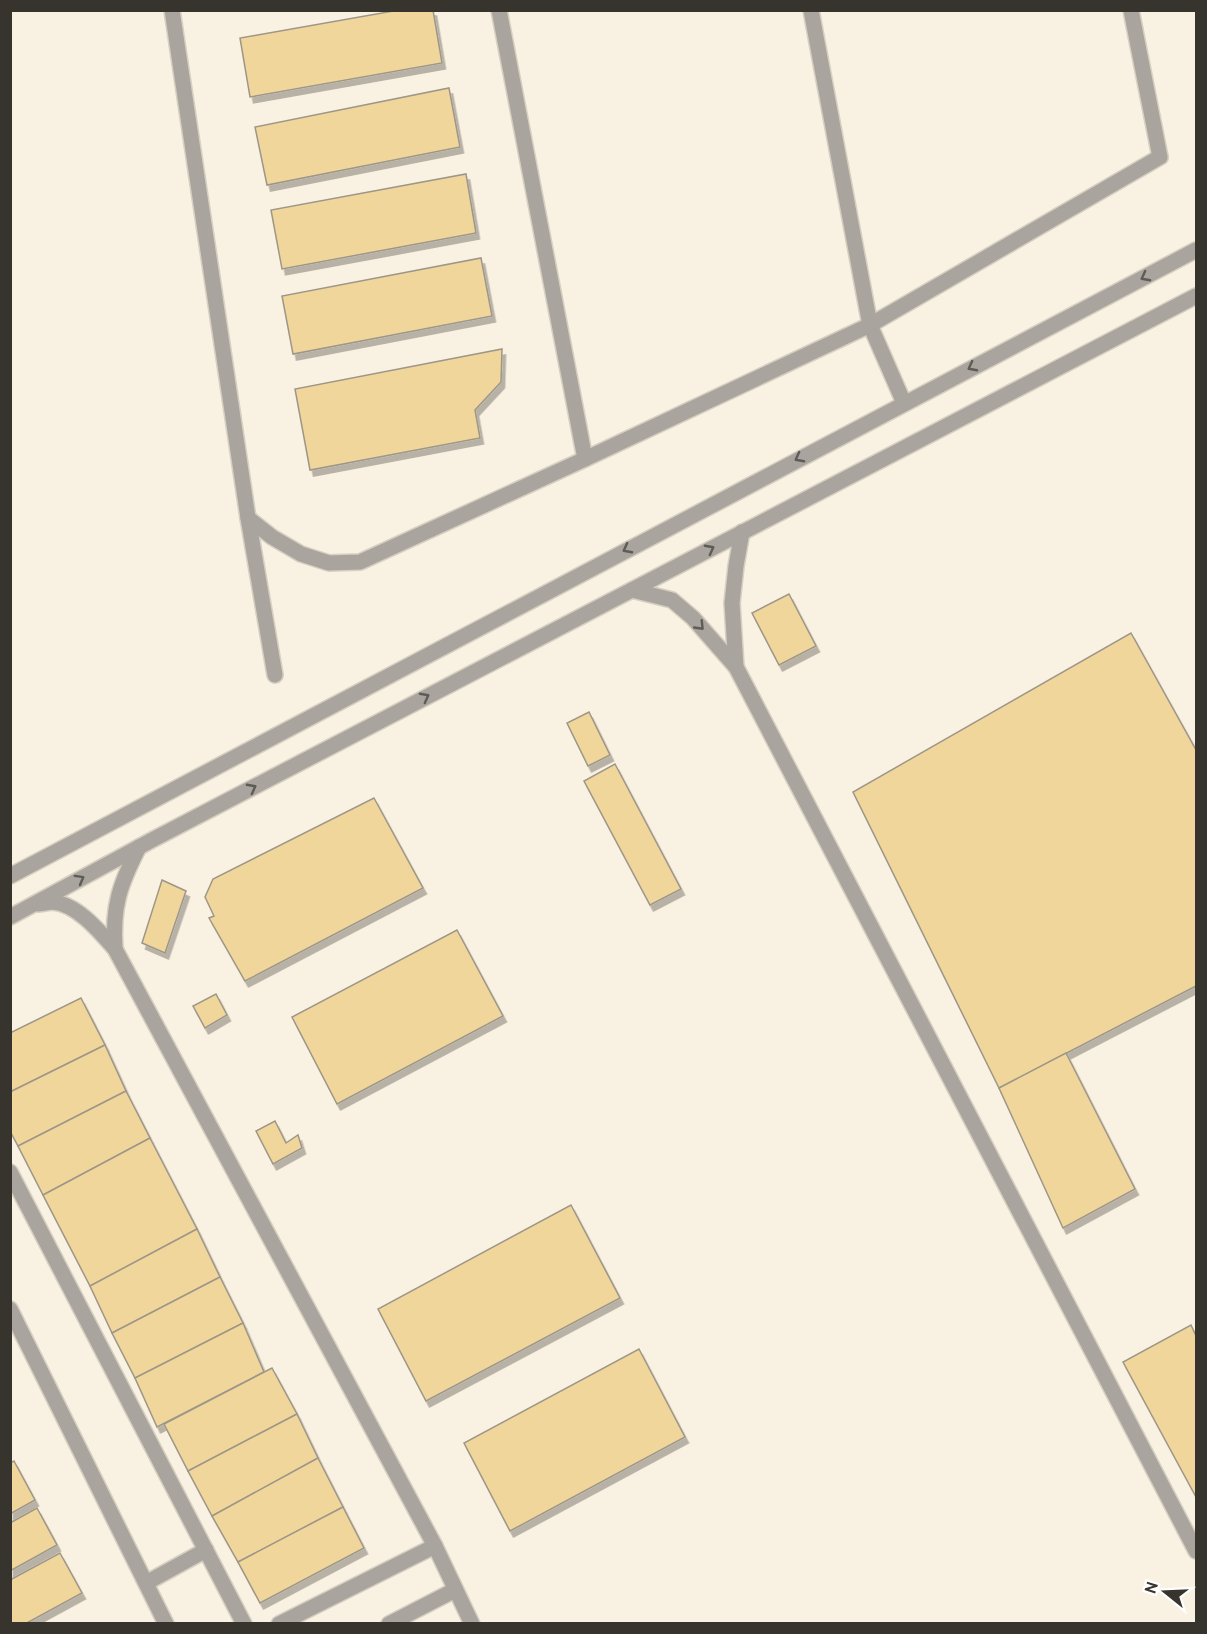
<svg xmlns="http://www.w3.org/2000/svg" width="1207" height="1634" font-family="Overpass,sans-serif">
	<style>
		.building { fill: #f1d69b; stroke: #9e9788; stroke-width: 1.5; filter: url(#shadow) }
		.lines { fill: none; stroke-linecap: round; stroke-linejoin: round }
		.lane-casing { stroke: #d6d0c2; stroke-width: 18 }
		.lane { stroke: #aaa49f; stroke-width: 15 }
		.oneway { stroke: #5f5b56 }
	</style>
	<defs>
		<filter id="shadow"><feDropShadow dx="3.5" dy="6" stdDeviation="0" flood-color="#0004"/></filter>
	</defs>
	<rect width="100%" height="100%" fill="#f9f2e2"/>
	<g class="building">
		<polygon points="399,10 433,10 442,63 250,97 240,38"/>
		<polygon points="449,88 460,147 267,185 255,127"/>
		<polygon points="466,174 476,233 282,269 271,210"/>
		<polygon points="481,258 492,316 293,354 282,296"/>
		<polygon points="502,349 501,382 475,410 480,438 310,470 295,389"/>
		<polygon points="789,594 816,646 779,665 752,613"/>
		<polygon points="1131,633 1196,750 1196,986 999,1088 853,792"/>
		<polygon points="589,712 610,755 588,766 567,723"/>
		<polygon points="615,764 681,889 650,905 584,781"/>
		<polygon points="374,798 423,888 245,981 209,918 214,916 205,897 213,879"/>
		<polygon points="162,880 186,891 165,953 142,943"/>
		<polygon points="457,930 503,1016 337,1104 292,1017"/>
		<polygon points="216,994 227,1015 205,1028 193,1006"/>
		<polygon points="81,998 105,1045 10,1092 10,1033"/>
		<polygon points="105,1045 126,1091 18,1146 10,1131 10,1092"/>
		<polygon points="1066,1053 1135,1189 1063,1228 999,1088"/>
		<polygon points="126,1091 150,1138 43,1195 18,1146"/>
		<polygon points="275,1121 286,1143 298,1135 302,1148 273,1164 256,1131"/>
		<polygon points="150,1138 197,1229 90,1286 43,1195"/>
		<polygon points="571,1205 620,1298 426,1401 378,1309"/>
		<polygon points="197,1229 220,1277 112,1333 90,1286"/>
		<polygon points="220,1277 243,1323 135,1378 112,1333"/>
		<polygon points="243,1323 264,1372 157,1427 135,1378"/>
		<polygon points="1191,1325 1196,1336 1196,1497 1123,1362"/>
		<polygon points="639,1349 685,1437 510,1531 464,1443"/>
		<polygon points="272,1368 297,1414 188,1471 164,1424"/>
		<polygon points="297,1414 318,1458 212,1516 188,1471"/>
		<polygon points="318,1458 343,1507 238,1562 212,1516"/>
		<polygon points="14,1461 35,1500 10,1514 10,1463"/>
		<polygon points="343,1507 364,1548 260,1603 238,1562"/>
		<polygon points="37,1508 57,1545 10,1571 10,1523"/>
		<polygon points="60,1553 82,1593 25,1624 10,1624 10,1580"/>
	</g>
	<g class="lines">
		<g class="lane-casing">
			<g id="lane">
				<polyline points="172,10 248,518 275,675"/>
				<polyline points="499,10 585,459"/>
				<polyline points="811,10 870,325 904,403"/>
				<polyline points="248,518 272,537 301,554 329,563 360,562 585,459 870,325 1160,157 1131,10"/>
				<polyline points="632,590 672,600 693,618 736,667 1196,1551"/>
				<polyline points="736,667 732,603 736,566 742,532"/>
				<polyline points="10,876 1196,250"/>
				<path d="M38,904C42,904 48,902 53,902C77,904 100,932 115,949L435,1546L472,1624"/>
				<polyline points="10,917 152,840 1196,296"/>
				<path d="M115,949C112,906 120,884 139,847"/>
				<polyline points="10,1172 244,1624"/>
				<polyline points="10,1309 166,1624"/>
				<polyline points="146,1583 206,1550"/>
				<polyline points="279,1624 435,1546"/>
				<polyline points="389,1624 455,1590"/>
			</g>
		</g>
		<use href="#lane" class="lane"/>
	</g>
	<defs><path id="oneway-chevron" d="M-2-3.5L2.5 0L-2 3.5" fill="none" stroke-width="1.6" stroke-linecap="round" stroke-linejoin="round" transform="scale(1.5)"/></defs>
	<g class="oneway">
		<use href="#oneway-chevron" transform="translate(1145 277) rotate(152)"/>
		<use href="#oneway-chevron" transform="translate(972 367) rotate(152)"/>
		<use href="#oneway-chevron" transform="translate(799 458) rotate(152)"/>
		<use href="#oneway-chevron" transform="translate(627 549) rotate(152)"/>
		<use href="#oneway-chevron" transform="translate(710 549) rotate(-28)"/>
		<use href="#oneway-chevron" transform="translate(700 626) rotate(46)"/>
		<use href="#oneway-chevron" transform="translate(425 697) rotate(-28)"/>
		<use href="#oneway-chevron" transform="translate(252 788) rotate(-28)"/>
		<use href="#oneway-chevron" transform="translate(80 879) rotate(-29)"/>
	</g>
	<rect width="1207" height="1634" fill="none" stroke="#37342e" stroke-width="24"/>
	<g transform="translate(1165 1592) rotate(288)" stroke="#ffffff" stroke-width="4.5" paint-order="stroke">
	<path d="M0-4.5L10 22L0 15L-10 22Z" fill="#37342e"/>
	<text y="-9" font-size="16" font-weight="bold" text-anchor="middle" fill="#37342e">N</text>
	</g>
</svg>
